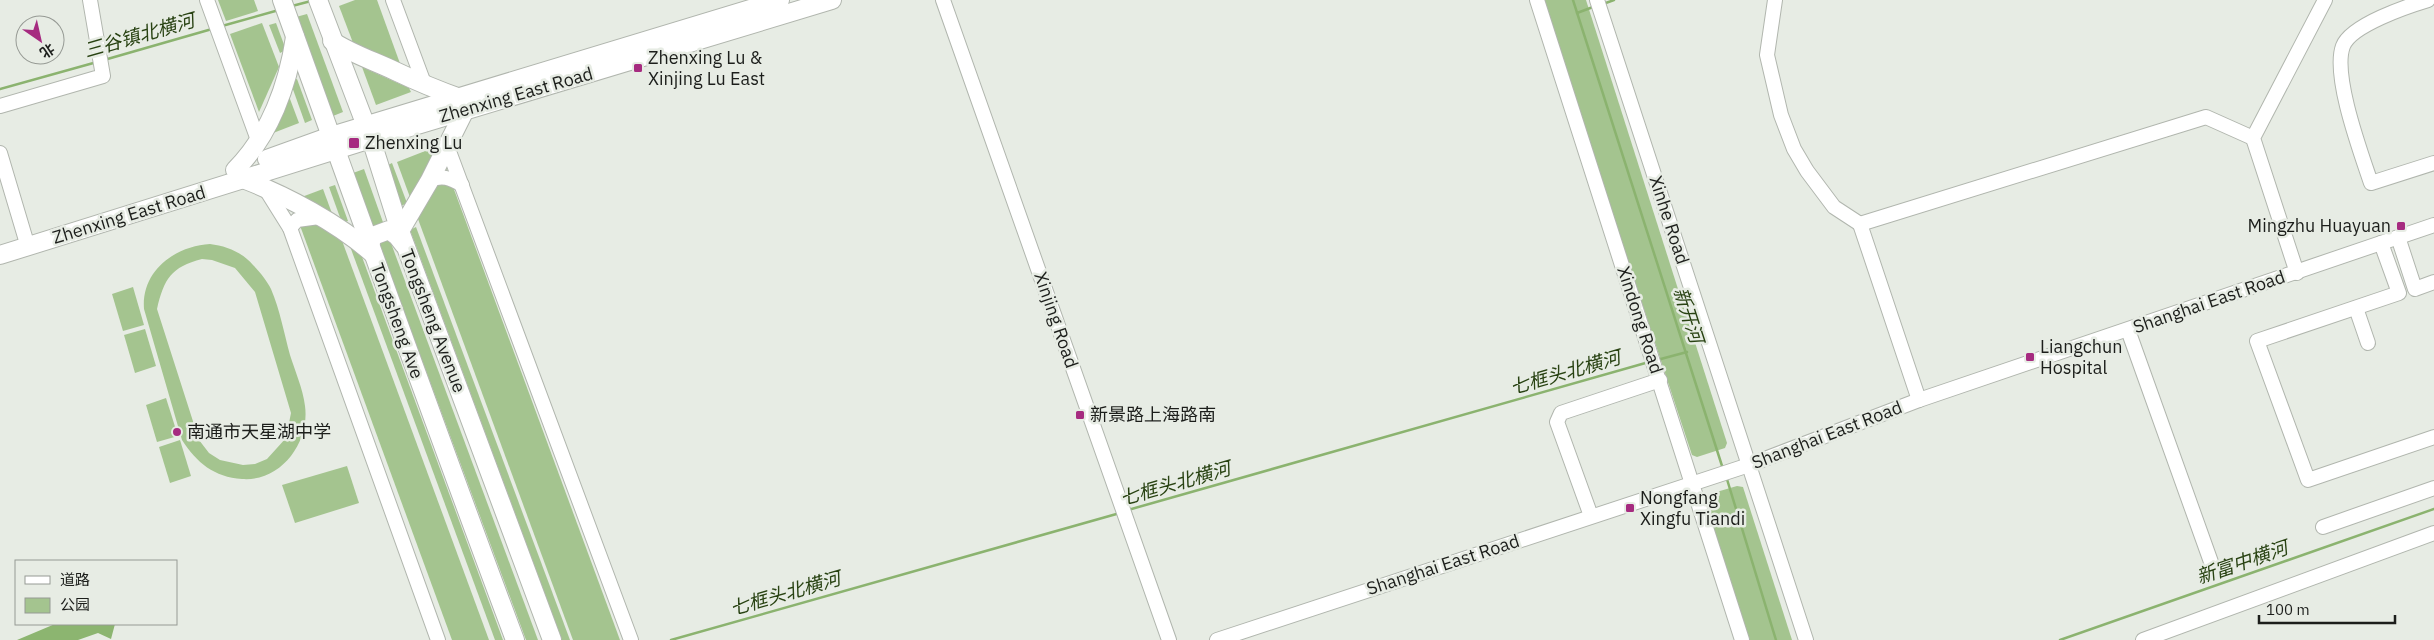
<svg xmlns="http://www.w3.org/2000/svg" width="2434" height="640" font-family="'IBM Plex Sans','Noto Sans SC',sans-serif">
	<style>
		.green { fill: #a4c48f; fill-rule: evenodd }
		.forest { fill: #8cb570 }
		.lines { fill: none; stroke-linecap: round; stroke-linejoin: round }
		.stream { stroke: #8bb36f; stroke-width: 2.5 }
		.minor-casing { stroke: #b1b6ae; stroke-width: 16 }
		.major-casing { stroke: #b1b6ae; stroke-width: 20 }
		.minor { stroke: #fff; stroke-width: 14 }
		.major { stroke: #fff; stroke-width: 18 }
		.poi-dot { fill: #a62b80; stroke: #e7ece4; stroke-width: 2 }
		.labels { text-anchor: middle; stroke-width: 5; stroke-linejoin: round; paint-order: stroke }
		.poi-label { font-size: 18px; fill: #1c1e1b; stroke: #e7ece4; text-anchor: start }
		.street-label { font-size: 18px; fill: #1c1e1b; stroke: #e7ece4 }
		.water-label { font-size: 19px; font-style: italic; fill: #284212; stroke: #e7ece4 }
	</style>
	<rect width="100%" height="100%" fill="#e7ece4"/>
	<g class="green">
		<polygon points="218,0 254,0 258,11 226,21"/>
		<polygon points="355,0 377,0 402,69 355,48 339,6"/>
		<polygon points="1542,0 1586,0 1727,443 1725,448 1697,457 1692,455"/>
		<polygon points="307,14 343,112 333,116 296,17"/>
		<polygon points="262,23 279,67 259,112 230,34"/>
		<polygon points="276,23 286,50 280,53 269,25"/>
		<polygon points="362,67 409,88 411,92 376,105"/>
		<polygon points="297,79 312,120 305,123 290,81"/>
		<polygon points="287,91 299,123 268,135"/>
		<polygon points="438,146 620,640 573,640 397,162"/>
		<polygon points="392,163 407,203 401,206 386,166"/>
		<polygon points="364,169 384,225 374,229 353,173"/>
		<polygon points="335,185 348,221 342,223 329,187"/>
		<polygon points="323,189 489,640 452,640 291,201"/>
		<polygon points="416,227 570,640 562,640 410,230"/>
		<polygon points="388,235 538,640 526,640 377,239"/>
		<path d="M210,244C226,246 242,252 253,265C260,272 267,281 271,289C280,310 284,333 290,355C295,371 303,389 305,406C310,442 281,482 242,479C214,477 197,463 182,440L144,309C141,271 175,246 210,244ZM202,259L212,260L235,268L255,292L291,413L286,438L267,459L255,464L243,465L220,460L209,453L199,440L157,309C164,279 171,267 202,259Z"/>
		<polygon points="358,246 503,640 495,640 351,249"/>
		<polygon points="133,287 144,325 123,331 112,294"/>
		<polygon points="145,329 156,366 135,373 124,335"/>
		<polygon points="166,398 178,436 157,442 146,405"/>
		<polygon points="180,440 191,476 170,483 159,447"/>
		<polygon points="347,466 359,503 295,523 282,485"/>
		<polygon points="1737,486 1743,487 1792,640 1748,640 1704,502 1713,493"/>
	</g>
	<polygon class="forest" points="55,624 115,624 111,639 98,633 78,640 17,640"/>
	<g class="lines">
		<g class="stream">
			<polyline points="1573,0 1723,469"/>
			<polyline points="1603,4 1614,0"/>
			<polyline points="292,6 311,1"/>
			<polyline points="1577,13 1593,7"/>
			<polyline points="222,26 279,10"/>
			<polyline points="104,60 212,29"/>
			<polyline points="0,89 97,62"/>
			<polyline points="1657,360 1687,352"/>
			<polyline points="1726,476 1776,640"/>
			<polyline points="1128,510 1649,362"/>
			<polyline points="671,640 1120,513"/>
			<polyline points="2060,640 2434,509"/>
		</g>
		<g class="minor-casing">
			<g id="minor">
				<polyline points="207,0 258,140"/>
				<polyline points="393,0 425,86"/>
				<polyline points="943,0 1169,640"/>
				<polyline points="1537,0 1742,640"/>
				<polyline points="1597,0 1806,640"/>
				<polyline points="1775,0 1767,55 1781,115 1794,149 1807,171 1834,207 1860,224"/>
				<path d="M2428,0C2408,6 2351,25 2343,46C2332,75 2361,153 2371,183L2434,163"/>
				<polyline points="0,106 103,76 90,0"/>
				<polyline points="447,146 631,640"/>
				<polyline points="0,153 28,247"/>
				<path d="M430,180C443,175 450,178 462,185"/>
				<polyline points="265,188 290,228 438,640"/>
				<polyline points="290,228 297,220 319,217"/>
				<polyline points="2398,237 2415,289 2434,282"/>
				<polyline points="2381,243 2399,293 2257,341 2308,480 2434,437"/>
				<polyline points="2297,273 2253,138 2325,0"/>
				<polyline points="2356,308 2368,343"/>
				<polyline points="2128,330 2211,562"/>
				<polyline points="1919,400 1860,224 2206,117 2253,138"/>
				<polyline points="1591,516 1557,422 1561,413 1660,380"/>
				<polyline points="2323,527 2434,488"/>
				<polyline points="1217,640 1749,465 1919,400 2434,225"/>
				<polyline points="2143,640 2434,533"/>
			</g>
		</g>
		<g class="major-casing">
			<g id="major">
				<path d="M282,0C359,214 435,427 515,640"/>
				<polyline points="318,0 371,139 400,231 552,640"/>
				<path d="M332,41C352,54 374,61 395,71C416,81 437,90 460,98"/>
				<polyline points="267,159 331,136 780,0"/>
				<path d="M235,170C270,135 288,85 295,37"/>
				<path d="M243,179C287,196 338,223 373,254"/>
				<polyline points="400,231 430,180 465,110"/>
				<polyline points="370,245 373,236 389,230 397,236 404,245"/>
				<polyline points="0,255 371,139 832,0"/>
			</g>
		</g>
		<use href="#minor" class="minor"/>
		<use href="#major" class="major"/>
	</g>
	<g class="poi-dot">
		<rect x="633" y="63" width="10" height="10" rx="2.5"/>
		<rect x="348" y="137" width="12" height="12" rx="2.5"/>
		<rect x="2396" y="221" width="10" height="10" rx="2.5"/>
		<rect x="2025" y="352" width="10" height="10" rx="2.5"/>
		<rect x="1075" y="410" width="10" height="10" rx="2.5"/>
		<circle cx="177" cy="432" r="5"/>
		<rect x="1625" y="503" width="10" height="10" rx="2.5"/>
	</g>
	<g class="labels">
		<g class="poi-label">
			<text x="648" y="64">Zhenxing Lu &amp;<tspan x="648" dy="21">Xinjing Lu East</tspan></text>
			<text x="365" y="149">Zhenxing Lu</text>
			<text x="2391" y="232" text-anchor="end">Mingzhu Huayuan</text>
			<text x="2040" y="353">Liangchun<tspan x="2040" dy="21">Hospital</tspan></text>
			<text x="1090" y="421">新景路上海路南</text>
			<text x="187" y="438">南通市天星湖中学</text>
			<text x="1640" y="504">Nongfang<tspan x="1640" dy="21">Xingfu Tiandi</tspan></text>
		</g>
		<g class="street-label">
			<text transform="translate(516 95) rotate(-16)" y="6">Zhenxing East Road</text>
			<text transform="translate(129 215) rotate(-17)" y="6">Zhenxing East Road</text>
			<text transform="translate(1669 220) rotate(72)" y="6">Xinhe Road</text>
			<text transform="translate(2209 302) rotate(-19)" y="6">Shanghai East Road</text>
			<text transform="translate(1056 320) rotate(71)" y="6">Xinjing Road</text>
			<text transform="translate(1640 320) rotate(72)" y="6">Xindong Road</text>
			<text transform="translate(397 321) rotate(70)" y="6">Tongsheng Ave</text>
			<text transform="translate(433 321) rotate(69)" y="6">Tongsheng Avenue</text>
			<text transform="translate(1827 435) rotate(-21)" y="6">Shanghai East Road</text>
			<text transform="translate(1443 565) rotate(-18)" y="6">Shanghai East Road</text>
		</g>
		<g class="water-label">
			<text transform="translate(139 35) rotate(-16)" y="7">三谷镇北横河</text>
			<text transform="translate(1689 315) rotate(72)" y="7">新开河</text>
			<text transform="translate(1565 372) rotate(-16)" y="7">七框头北横河</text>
			<text transform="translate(1175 483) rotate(-16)" y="7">七框头北横河</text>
			<text transform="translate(2242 562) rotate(-19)" y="7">新富中横河</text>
			<text transform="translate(785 593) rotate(-16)" y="7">七框头北横河</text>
		</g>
	</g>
	<rect x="15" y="560" width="162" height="65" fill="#e7ece4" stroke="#969a94"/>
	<rect x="25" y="576" width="25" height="8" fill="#ffffff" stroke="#969a94"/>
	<text x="60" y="585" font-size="15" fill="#1c1e1b">道路</text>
	<rect x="25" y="598" width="25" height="15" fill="#a4c48f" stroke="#969a94"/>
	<text x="60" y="610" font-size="15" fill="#1c1e1b">公园</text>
	<g transform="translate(40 40) rotate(146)"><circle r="24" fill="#e7ece4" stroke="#969a94"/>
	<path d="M0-4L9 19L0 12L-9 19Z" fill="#a62b80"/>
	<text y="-8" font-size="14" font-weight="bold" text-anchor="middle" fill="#1c1e1b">北</text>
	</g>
	<path d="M2259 615v8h136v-8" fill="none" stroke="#1c1e1b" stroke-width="2.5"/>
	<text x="2266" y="615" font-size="15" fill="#1c1e1b" stroke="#e7ece4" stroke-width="4" paint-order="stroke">100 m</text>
</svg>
